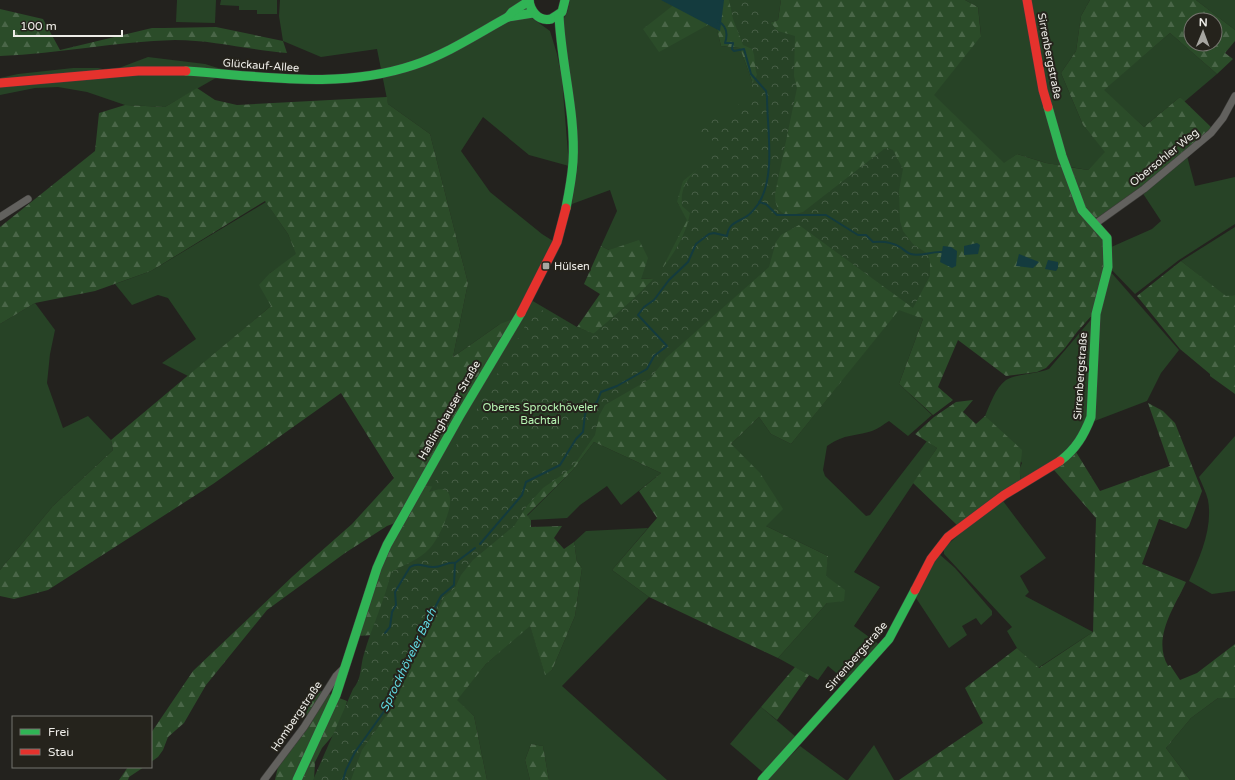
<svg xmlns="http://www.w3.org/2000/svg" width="1235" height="780" font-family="'Varela Round',sans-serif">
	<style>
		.green { fill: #274326 }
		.forest { fill: url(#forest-firs); fill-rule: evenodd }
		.park { fill: url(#park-crowns) }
		.water { fill: #143b3e }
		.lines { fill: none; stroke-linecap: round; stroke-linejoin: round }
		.stream { stroke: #143b3e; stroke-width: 2 }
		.street-casing { stroke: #3d3c39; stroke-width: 8 }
		.fast-casing { stroke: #3d3c39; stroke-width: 10 }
		.jam-casing { stroke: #3d3c39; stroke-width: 10 }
		.street { stroke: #62615e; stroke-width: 7 }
		.fast { stroke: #30b455; stroke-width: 9 }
		.jam { stroke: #e5322d; stroke-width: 9 }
		.poi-dot { fill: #a7a6a1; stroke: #25231c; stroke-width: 1.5 }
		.labels { text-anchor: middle; stroke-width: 4; stroke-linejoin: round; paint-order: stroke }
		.street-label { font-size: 11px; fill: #eeede8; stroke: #25231c }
		.poi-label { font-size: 11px; fill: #eeede8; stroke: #25231c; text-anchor: start }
		.park-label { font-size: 11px; fill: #b7f5b3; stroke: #25231c }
		.water-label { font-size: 12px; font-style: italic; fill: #60d8e0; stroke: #25231c }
	</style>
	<defs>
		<pattern id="forest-firs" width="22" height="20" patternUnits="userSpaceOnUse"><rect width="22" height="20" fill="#2b4c29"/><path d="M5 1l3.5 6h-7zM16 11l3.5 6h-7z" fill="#4a6648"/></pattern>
		<pattern id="park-crowns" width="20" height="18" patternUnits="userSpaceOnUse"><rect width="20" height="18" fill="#274326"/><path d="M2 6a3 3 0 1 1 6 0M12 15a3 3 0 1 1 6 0" fill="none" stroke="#475e46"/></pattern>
	</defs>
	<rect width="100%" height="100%" fill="#23221e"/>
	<g class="green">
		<polygon points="177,0 216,0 215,23 176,22"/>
		<polygon points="221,0 277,0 277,14 257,14 257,10 239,10 239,6 220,5"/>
		<polygon points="280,0 526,0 532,18 550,31 557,54 562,79 569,166 529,155 483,117 461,151 490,192 542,234 553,241 526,297 577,327 595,334 457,505 422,485 500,324 453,357 468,283 430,134 388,104 377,49 321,57 283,41 279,16"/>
		<polygon points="570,0 680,0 715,21 721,46 740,48 753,84 758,106 715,226 677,202 688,220 657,278 641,279 609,250 601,246 617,211 610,190 572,204 578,163 576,117 561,23 567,13"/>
		<polygon points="749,0 781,0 778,20 766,24"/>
		<polygon points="965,0 1090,0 1081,16 1076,51 1061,73 1083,125 1106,152 1088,170 1046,163 1017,154 1004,164 933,95 981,35 978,7"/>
		<polygon points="1196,0 1235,0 1235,30"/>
		<polygon points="1170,33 1217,74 1184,102 1180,97 1144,127 1103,90"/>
		<polygon points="148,57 205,64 228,71 165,107 125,105 87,92 58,87 35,88 0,95 0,78 18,74 73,68 98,68 111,71"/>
		<polygon points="1187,156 1195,186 1235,177 1235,224 1179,260 1135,294 1109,267 1109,248 1152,229 1161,221 1142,192"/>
		<polygon points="266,202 288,234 297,255 270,273 271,306 188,376 162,363 196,339 168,298 158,295 132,305 115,284 151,271"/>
		<polygon points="1235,227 1235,295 1226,297 1181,261"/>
		<polygon points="1109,270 1179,350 1161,373 1147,401 1092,422 1097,332"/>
		<polygon points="35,303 55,330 50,354 47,383 63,428 88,416 111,440 113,450 53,506 0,570 0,324"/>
		<path d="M899,309L923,319L899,384L932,415L908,436L889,421C884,424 878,429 872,431C853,437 847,433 827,446L823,470L825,476L866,516L870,515L927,441L937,448L854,572L880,587L854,626L880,645L847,682L828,666L818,680L778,658L827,603L825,576L828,556L766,526L731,444L759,417L771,434L791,444Z"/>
		<path d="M1094,316L1089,420L1072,448L1050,465L1021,480L1019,470L1022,463L985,416C990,405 995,388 1006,380C1016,374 1037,374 1049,369Z"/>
		<path d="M1235,436V591L1212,594L1189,581C1200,557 1213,528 1208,500C1206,492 1202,484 1199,477Z"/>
		<polygon points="594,442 661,473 621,505 607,486 580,505 567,518 531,520 527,516 572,471"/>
		<polygon points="1003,501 1046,558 1020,576 1029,592 1025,596 1093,632 1038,668 1017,648 1007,631 1012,627 944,554 944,548 974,521"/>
		<polygon points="648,528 612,570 649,597 562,686 667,780 549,780 543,746 531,744 525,760 530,780 487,780 474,716 456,700 486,664 530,625 545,674 552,670 575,616 582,568 577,562 574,542 586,531"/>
		<polygon points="938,553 955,568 992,611 992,615 981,625 976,618 962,626 967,635 949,648 916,598 917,593"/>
		<polygon points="1218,698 1235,698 1235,780 1190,780 1166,748 1191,718"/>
		<polygon points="761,707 796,737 765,774 730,744"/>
		<polygon points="874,745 894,780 848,780"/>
		<polygon points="800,746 846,780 767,780"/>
	</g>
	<g class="forest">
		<polygon points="680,0 749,0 766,24 778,20 781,0 965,0 978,7 981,36 934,95 1004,163 1017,154 1046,163 1065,166 1081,211 1106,239 1106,265 1093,314 1077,332 1065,348 1046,368 1037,372 1006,376 958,340 938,387 953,400 933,415 899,384 923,319 899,310 791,444 771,434 759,417 731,444 760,473 783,509 766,526 828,556 826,576 845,590 844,601 827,603 778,658 649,597 612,570 657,518 639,491 661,473 594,442 572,471 527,515 531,520 531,527 562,526 554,538 564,549 574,542 577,562 582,568 575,616 552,670 545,675 530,626 486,664 457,700 474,716 487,780 342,780 372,635 358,636 380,569 422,485 448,489 545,375 594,334 577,327 600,294 584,284 601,246 609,250 639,240 648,258 641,279 657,278 687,220 677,202 683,181 699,168 744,274 753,84 740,48 721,46 715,21 659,52 643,29"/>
		<path d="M1090,0H1196L1235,30V41L1225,53L1233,59L1217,74L1170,33L1104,90L1144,127L1180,97L1213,129L1177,161L1095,223L1084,210L1068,167L1088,170L1105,152L1083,125L1061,73L1076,51L1081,16ZM1191,20H1215V44H1191Z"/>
		<path d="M0,9L43,19L60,50L152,28H164L216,27L283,41L287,53C249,50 213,40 175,40C117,41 59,54 0,56Z"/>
		<polygon points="197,88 215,100 237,105 387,97 388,104 430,134 468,283 453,357 500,324 513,319 395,523 387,526 345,553 267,610 206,685 184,723 168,737 163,750 158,757 151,762 151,733 193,671 293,576 352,524 394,478 341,393 213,484 48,590 14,599 0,596 0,570 53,506 113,450 111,440 271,306 259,285 270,273 296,254 288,234 265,201 151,271 95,291 35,303 0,324 0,227 95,151 99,113 125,105 165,107"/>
		<polygon points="1181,261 1226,296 1235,295 1235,394 1210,376 1210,374 1180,349 1137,296"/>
		<path d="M973,400L963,412L976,424L985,416L1022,450C1022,460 1018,469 1021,480L957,525L913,483L937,448L915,434L934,417L956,402Z"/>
		<path d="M1148,403L1163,411L1175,423L1202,491L1189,526L1186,529L1159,519L1142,564L1186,582C1174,608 1152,638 1168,666L1170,665L1180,680L1197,673L1235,644V698H1218L1191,718L1166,748L1190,780H899L983,723L965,688L1017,648L1039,668L1093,632L1096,518L1054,470L1076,452L1100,491L1170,466Z"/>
		<polygon points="795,667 809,675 777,720 761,707"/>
		<polygon points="321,691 347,701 340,727 322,748 315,762 314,780 275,780 279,762 305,727 307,705"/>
		<polygon points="531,744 543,746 549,780 530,780 525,760"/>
		<polygon points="128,767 144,767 129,777 128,780 119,780"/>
	</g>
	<path class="park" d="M729,0H751L778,31L795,36L794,76L797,88L775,194C775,214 785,218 803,212L884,149L888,148L893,150L903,169L899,191L900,221L903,231L913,244L928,254L930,262V276L913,308L799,225L781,235L776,242L769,267L666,358L650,379L605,405L599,416L595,435L572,468L543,488L527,506L514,526L473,560L461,575L455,588L444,597L393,706L362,750L351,780H313L353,689C362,679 360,666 364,654C372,626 385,600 391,572C405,564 419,560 430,548C438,540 460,497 445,490C440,488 434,491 429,492L536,307L591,336C628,303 680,265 690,213L682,206C678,170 715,167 713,141L699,130L705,120L719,115L726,117L743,100L752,97V84L757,75C754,67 756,57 752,49L743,45L733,19Z"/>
	<g class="water">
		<polygon points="661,0 724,0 720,31"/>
		<polygon points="977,243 980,245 978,254 964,255 964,246"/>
		<polygon points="943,246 951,247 957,251 956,266 952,268 940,262"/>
		<polygon points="1019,254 1039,262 1033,268 1016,266"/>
		<polygon points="1048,260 1058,262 1058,268 1056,271 1045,269"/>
	</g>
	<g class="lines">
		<g class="stream">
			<path d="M759,202L766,204L777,215H826L858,235H866L873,242C882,241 892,242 900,247C903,249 907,253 911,254C921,257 931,251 942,252"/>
			<path d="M480,544L522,495L526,482L560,465L576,439L583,432L585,414L589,408L597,402L601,392L617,386L647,369L654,356L667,346L638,315L644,307L654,300L669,280L688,262L696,244L709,234L714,233L727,236C729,222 737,223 747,216C751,214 756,207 759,203C776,175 767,128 767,97L766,91L751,74L744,49L734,51L732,49L733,43H725C728,34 727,26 718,21"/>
			<path d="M385,633L390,627L392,612L396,605L395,592L410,567C419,562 424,567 433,567C441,568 447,561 455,563"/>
			<polyline points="343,780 346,770 355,752 388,706 392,690 397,686 419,642 423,626 428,621 441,596 454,585 455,563 475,548"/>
		</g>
		<g class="street-casing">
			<g id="street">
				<polyline points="0,217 28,199"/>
				<polyline points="1095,224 1144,189 1211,133 1223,118 1235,96"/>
				<polyline points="264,780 304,727 336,676 344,668"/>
			</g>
		</g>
		<g class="fast-casing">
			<g id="fast">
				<path d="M529,0C530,10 538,22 551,19C554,17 559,14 562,12L565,0"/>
				<path d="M559,15C561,64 576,113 573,162C572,177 569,193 566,208"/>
				<polyline points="508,17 533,13"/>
				<path d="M186,71C262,76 340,90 414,65C447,54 477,34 508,17L512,12L529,1"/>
				<path d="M1048,107L1062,156L1082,210L1107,238L1108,267L1096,314L1091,417C1084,435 1076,449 1060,461"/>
				<polyline points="297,780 336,695 377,568 387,545 459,417 521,313"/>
				<polyline points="762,780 889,639 915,590"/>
			</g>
		</g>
		<g class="jam-casing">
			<g id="jam">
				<polyline points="1027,0 1043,90 1048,107"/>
				<polyline points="0,83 138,71 186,71"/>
				<polyline points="521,313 557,242 566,208"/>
				<polyline points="915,590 931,559 948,537 1004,495 1060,461"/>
			</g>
		</g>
		<use href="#street" class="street"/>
		<use href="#fast" class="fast"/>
		<use href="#jam" class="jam"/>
	</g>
	<rect class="poi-dot" x="542" y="262" width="8" height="8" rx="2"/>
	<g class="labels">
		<g class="street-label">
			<text transform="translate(1050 56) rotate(79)" y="4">Sirrenbergstraße</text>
			<text transform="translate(261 65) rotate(4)" y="4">Glückauf-Allee</text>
			<text transform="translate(1164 157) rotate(-39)" y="4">Obersohler Weg</text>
			<text transform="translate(1080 376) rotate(-86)" y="4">Sirrenbergstraße</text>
			<text transform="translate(449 410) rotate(-60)" y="4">Haßlinghauser Straße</text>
			<text transform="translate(856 656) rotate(-49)" y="4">Sirrenbergstraße</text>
			<text transform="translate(296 716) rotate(-56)" y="4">Hombergstraße</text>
		</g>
		<g class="poi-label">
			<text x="554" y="270">Hülsen</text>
		</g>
		<g class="park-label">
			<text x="540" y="411">Oberes Sprockhöveler<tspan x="540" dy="13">Bachtal</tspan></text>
		</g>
		<g class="water-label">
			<text transform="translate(408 660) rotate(-64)" y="4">Sprockhöveler Bach</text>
		</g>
	</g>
	<rect x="12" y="716" width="140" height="52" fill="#25231c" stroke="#75746e"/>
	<rect x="20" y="729" width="20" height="6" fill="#30b455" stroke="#75746e"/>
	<text x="48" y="736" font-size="12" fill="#eeede8">Frei</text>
	<rect x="20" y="749" width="20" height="6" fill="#e5322d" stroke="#75746e"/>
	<text x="48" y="756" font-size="12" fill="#eeede8">Stau</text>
	<g transform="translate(1203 32) rotate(1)"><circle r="19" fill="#25231c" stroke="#75746e"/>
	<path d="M0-3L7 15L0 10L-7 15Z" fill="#a7a6a1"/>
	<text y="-6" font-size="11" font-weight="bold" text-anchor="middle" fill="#eeede8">N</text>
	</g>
	<path d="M14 30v6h108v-6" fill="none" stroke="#eeede8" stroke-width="2"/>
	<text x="20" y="30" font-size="12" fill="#eeede8" stroke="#25231c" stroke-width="3" paint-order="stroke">100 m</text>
</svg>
